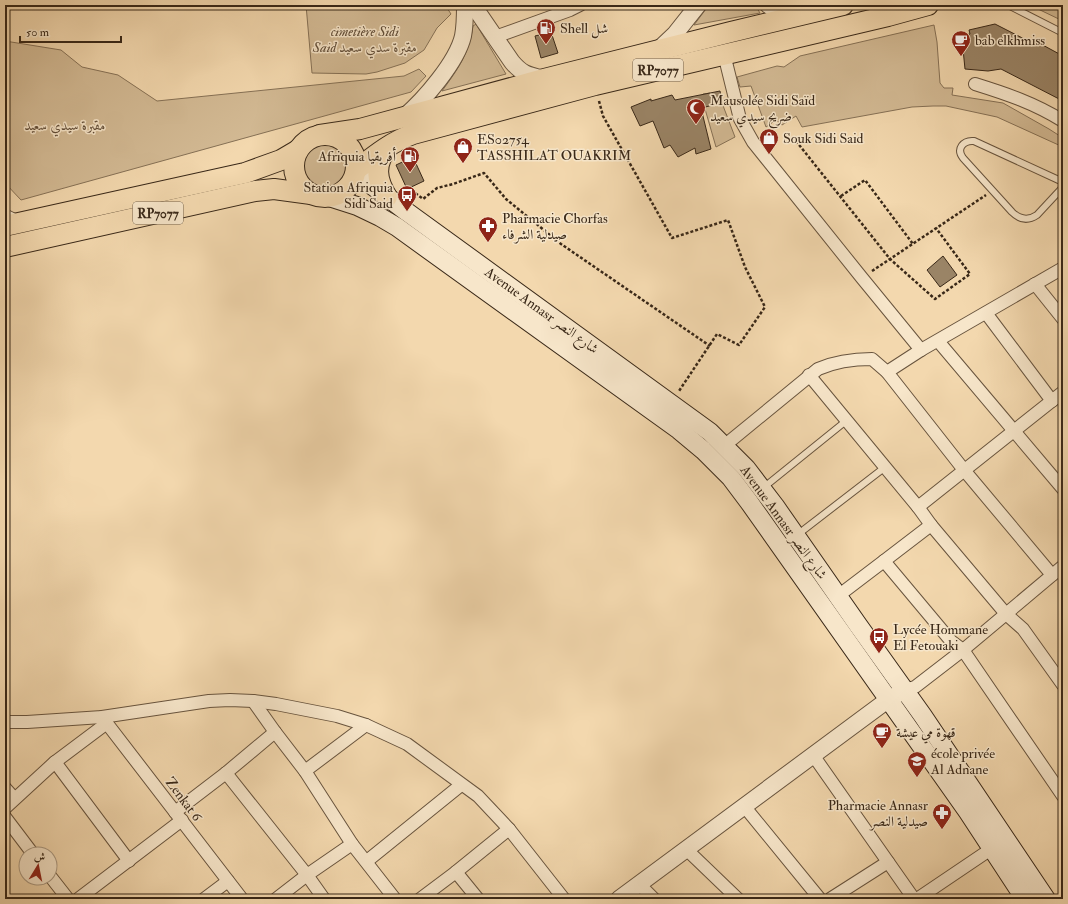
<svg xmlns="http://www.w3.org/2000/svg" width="1068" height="904" font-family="'IM FELL Double Pica',Amiri,serif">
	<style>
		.green { fill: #d3ba94; stroke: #867156 }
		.building { fill: #9a8466; stroke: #392818 }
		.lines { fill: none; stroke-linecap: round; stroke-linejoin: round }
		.service-casing { stroke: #68543e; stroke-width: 8 }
		.minor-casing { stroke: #68543e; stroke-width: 14 }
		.tertiary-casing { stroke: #68543e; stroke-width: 18 }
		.secondary-casing { stroke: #392818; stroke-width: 20 }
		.primary-casing { stroke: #392818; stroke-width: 22 }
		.path { stroke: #392818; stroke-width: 2.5; stroke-dasharray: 3 2; stroke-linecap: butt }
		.service { stroke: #f7e6ca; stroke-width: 6 }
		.minor { stroke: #f7e6ca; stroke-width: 12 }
		.tertiary { stroke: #f7e6ca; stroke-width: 16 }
		.secondary { stroke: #f7e6ca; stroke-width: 18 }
		.primary { stroke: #f3d8ae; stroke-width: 20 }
		.labels { text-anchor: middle; stroke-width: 3; stroke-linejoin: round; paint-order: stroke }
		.shield { fill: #f7e6ca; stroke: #72614d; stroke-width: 1 }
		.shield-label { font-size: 13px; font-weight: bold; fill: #392818 }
		.poi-label { font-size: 14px; fill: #392818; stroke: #f7e6ca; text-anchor: start }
		.park-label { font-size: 14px; font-style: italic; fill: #604c37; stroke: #f7e6ca }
		.street-label { font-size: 14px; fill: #392818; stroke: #f7e6ca }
	</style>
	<rect width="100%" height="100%" fill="#f3d8ae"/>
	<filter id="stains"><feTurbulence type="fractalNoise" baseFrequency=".005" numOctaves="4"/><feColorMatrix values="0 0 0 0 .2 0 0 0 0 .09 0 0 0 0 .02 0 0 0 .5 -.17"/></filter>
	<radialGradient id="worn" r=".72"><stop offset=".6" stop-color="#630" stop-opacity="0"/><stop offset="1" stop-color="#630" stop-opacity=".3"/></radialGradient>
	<g class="green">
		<polygon points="306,5 445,5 451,14 437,28 424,50 405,63 377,72 366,74 312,73"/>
		<polygon points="709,5 755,5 760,13 694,25"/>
		<polygon points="1037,5 1063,5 1063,21 1038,9"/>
		<path d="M476,24L506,74L442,91C458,69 469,54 473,26Z"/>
		<polygon points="934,25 937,42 940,83 944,88 953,88 952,95 1003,103 1049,129 1063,138 1063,147 997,117 946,106 933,106 912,107 802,127 796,116 782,125 776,120 766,127 751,86 740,87 737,77 777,66 784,67 800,56"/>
		<polygon points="5,41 61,50 82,67 118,75 157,101 404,76 419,69 426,76 411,92 21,200 5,183"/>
		<polygon points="710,93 713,105 722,103 735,137 716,147 703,102 704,101 703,94"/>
		<circle cx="325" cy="166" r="23"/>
	</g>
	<g class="building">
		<polygon points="995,24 1038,46 1039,43 1063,56 1060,63 1063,65 1063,101 1001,69 988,71 965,69 962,39 965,39 965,35 970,34 969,30"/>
		<polygon points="551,32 558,53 541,58 535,36"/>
		<polygon points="720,91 722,103 701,108 711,149 696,154 695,148 678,157 670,145 664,148 653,121 640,126 631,107 651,99 651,101 672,95 675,100"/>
		<polygon points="413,157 424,181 407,189 396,165"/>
		<polygon points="943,256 957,275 940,287 927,270"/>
	</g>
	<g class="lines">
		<g class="service-casing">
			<g id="service">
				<polyline points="1008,5 1063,33"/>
				<path d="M1063,182L974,141C963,140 956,149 963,158L1012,212C1020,220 1028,221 1037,215L1063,187"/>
				<polyline points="5,212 17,218"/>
				<polyline points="763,488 846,421"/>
				<polyline points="797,535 884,468"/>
			</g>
		</g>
		<g class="minor-casing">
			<g id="minor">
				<polyline points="495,37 570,10 580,5"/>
				<polyline points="724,54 740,119 753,142 862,278 921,350"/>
				<path d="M975,84C1007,94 1034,103 1063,121"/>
				<polyline points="1035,284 1063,319"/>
				<polyline points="986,313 1052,401"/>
				<polyline points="938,341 1063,489"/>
				<polyline points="887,372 921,350 1063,268"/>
				<polyline points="809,375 918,507 931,525 1006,614 1023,629 1063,685"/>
				<path d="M724,446L818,369C834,362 855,359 872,359L887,372L964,470L1052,575"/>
				<polyline points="918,507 1063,392"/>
				<polyline points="931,525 884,561 951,641 963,650 1063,796"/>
				<polyline points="838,596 884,561"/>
				<polyline points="904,690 915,687 963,650 1063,566"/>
				<polyline points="253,701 275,732 305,771 352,844 395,899"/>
				<polyline points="102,717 242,899"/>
				<polyline points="5,722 27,722 102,717 209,701 230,700 253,701 276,704 337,716 366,725 407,744 478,796 509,829 564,899"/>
				<polyline points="813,755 914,899"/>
				<polyline points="55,762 129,861"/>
				<polyline points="305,771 366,725"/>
				<polyline points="226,773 307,875 324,899"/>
				<polyline points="5,788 14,798"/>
				<polyline points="744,806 820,899"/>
				<polyline points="5,808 55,762 107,723"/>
				<polyline points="175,812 226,773 275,732"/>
				<polyline points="5,817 33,854"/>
				<polyline points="686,849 738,899"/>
				<polyline points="367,861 461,785"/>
				<polyline points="456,872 478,899"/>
				<polyline points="50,876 68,899"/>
				<polyline points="639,884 654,899"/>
				<polyline points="78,899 182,820"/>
				<polyline points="204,899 228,881"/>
				<polyline points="276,899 307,875 352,844"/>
				<polyline points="420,899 456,872 509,829"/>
				<polyline points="830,899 888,862"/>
				<polyline points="917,899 997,845"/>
			</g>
		</g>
		<g class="tertiary-casing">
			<g id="tertiary">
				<path d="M473,5L512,62C523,75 529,75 544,79"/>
				<polyline points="768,5 778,12 795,17"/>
				<polyline points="657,51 675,34 698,5"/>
				<path d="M404,117C424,100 457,62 463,36C465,26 465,15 465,5"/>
				<polyline points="619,899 889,699 900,693"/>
			</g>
		</g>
		<g class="secondary-casing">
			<g id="secondary">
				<polyline points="356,173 407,212 710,432 746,468 775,506 858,625 923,716 1046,899"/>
				<polyline points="329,197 357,206 380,217 397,227 679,430 703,450 731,478 749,502 968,812 1025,899"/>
			</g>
		</g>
		<g class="primary-casing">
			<g id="primary">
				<circle cx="325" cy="166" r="31"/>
				<polyline points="320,135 360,129 544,79 731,32 843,5"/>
				<path d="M356,170C374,156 391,142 413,134L595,85L888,16L928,5"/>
				<path d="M387,197C376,179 374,164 388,147"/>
				<polyline points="5,226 245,173 281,160 298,150"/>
				<polyline points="5,247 255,191 274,189 311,194"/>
			</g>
		</g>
		<g class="path">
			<polyline points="599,101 603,116 672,238 728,220 745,267 765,307 739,345 717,334 679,391"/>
			<polyline points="796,141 890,259 935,299 970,274 936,228"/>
			<polyline points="411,195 415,193 423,199 437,188 453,184 484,173 506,199 561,244 710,346"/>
			<polyline points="841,196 865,180 913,244"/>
			<polyline points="872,271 986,195"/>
		</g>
		<use href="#service" class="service"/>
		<use href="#minor" class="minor"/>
		<use href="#tertiary" class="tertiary"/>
		<use href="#secondary" class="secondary"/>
		<use href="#primary" class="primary"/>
	</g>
	<defs>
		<g id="fuel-pin" transform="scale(1)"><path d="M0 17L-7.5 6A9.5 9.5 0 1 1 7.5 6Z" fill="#8f2418" stroke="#f7e6ca"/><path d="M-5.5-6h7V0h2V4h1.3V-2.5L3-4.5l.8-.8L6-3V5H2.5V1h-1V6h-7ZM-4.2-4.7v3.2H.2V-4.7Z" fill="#fff"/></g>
		<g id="cafe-pin" transform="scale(1)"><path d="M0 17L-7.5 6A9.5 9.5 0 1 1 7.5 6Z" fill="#8f2418" stroke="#f7e6ca"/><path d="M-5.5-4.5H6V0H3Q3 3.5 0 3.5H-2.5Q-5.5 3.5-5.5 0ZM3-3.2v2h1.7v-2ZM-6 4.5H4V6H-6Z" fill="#fff"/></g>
		<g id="mosque-pin" transform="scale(1)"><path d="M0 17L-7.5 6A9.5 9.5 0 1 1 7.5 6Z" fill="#8f2418" stroke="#f7e6ca"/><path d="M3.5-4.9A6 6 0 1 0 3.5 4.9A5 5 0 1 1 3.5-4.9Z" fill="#fff"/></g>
		<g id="shop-pin" transform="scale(1)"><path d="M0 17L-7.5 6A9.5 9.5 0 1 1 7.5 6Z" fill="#8f2418" stroke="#f7e6ca"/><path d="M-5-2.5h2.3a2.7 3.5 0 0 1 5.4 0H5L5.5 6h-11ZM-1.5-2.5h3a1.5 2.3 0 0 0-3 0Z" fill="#fff"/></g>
		<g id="bus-pin" transform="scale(1)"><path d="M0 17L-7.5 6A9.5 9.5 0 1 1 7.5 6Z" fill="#8f2418" stroke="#f7e6ca"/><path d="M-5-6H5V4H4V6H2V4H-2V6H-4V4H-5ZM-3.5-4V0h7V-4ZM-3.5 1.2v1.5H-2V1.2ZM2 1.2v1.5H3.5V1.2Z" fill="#fff"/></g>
		<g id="pharmacy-pin" transform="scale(1)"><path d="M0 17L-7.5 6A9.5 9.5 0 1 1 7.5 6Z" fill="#8f2418" stroke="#f7e6ca"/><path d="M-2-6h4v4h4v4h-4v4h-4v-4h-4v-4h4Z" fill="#fff"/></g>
		<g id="school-pin" transform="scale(1)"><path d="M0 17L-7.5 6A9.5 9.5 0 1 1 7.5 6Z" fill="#8f2418" stroke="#f7e6ca"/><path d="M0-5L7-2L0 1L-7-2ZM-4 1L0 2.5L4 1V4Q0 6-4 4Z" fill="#fff"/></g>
	</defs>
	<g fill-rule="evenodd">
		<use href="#fuel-pin" x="546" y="28"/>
		<use href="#cafe-pin" x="961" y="40"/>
		<use href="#mosque-pin" x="696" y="108"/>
		<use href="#shop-pin" x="769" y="138"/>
		<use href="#shop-pin" x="463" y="147"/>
		<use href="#fuel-pin" x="410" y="156"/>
		<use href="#bus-pin" x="407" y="195"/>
		<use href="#pharmacy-pin" x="488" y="226"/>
		<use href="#bus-pin" x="879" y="637"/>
		<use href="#cafe-pin" x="882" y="732"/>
		<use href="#school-pin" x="917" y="761"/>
		<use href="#pharmacy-pin" x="942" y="813"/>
	</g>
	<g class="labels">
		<g class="shield">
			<rect x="633" y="59" width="50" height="22" rx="3"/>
			<rect x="133" y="202" width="50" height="22" rx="3"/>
		</g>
		<g class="shield-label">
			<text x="658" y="75">RP7077</text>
			<text x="158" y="218">RP7077</text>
		</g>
		<g class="poi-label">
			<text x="560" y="33">Shell شل</text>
			<text x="975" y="45">bab elkhmiss</text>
			<text x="710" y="105">Mausolée Sidi Saïd<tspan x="710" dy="16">ضريح سيدي سعيد</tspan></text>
			<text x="783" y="143">Souk Sidi Said</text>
			<text x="477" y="144">ES02754<tspan x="477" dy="16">TASSHILAT OUAKRIM</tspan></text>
			<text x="396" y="161" text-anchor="end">Afriquia أفريقيا</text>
			<text x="393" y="192" text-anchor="end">Station Afriquia<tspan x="393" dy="16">Sidi Said</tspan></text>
			<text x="502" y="223">Pharmacie Chorfas<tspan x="502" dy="16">صيدلية الشرفاء</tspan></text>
			<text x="893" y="634">Lycée Hommane<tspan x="893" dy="16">El Fetouaki</tspan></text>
			<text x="896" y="737">قهوة مي عيشة</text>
			<text x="931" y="758">école privée<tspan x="931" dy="16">Al Adnane</tspan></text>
			<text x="928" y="810" text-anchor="end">Pharmacie Annasr<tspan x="928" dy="16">صيدلية النصر</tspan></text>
		</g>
		<g class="park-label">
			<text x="365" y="36">cimetière Sidi<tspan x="365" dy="16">Said مقبرة سدي سعيد</tspan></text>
			<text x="65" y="130">مقبرة سيدي سعيد</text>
		</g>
		<g class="street-label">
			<text transform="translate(542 310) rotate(36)" y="5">Avenue Annasr شارع النصر</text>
			<text transform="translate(784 522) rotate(54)" y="5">Avenue Annasr شارع النصر</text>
			<text transform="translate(184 799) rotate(53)" y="5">Zenkat 6</text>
		</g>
	</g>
	<rect width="1068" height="904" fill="none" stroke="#f3d8ae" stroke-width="20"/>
	<rect x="6" y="6" width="1056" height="892" fill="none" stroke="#392818" stroke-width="2"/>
	<rect x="10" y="10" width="1048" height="884" fill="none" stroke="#392818"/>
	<g transform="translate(38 866) rotate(10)"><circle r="19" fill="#f7e6ca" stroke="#ab9a83"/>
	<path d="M0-3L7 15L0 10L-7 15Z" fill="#8f2418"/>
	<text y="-6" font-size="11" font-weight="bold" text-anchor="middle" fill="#392818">ش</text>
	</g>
	<path d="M20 36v6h101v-6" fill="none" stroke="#392818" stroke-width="2"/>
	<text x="26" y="36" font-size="12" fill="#392818" stroke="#f7e6ca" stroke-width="3" paint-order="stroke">50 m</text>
	<rect width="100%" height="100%" filter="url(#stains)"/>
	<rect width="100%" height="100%" fill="url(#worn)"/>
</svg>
